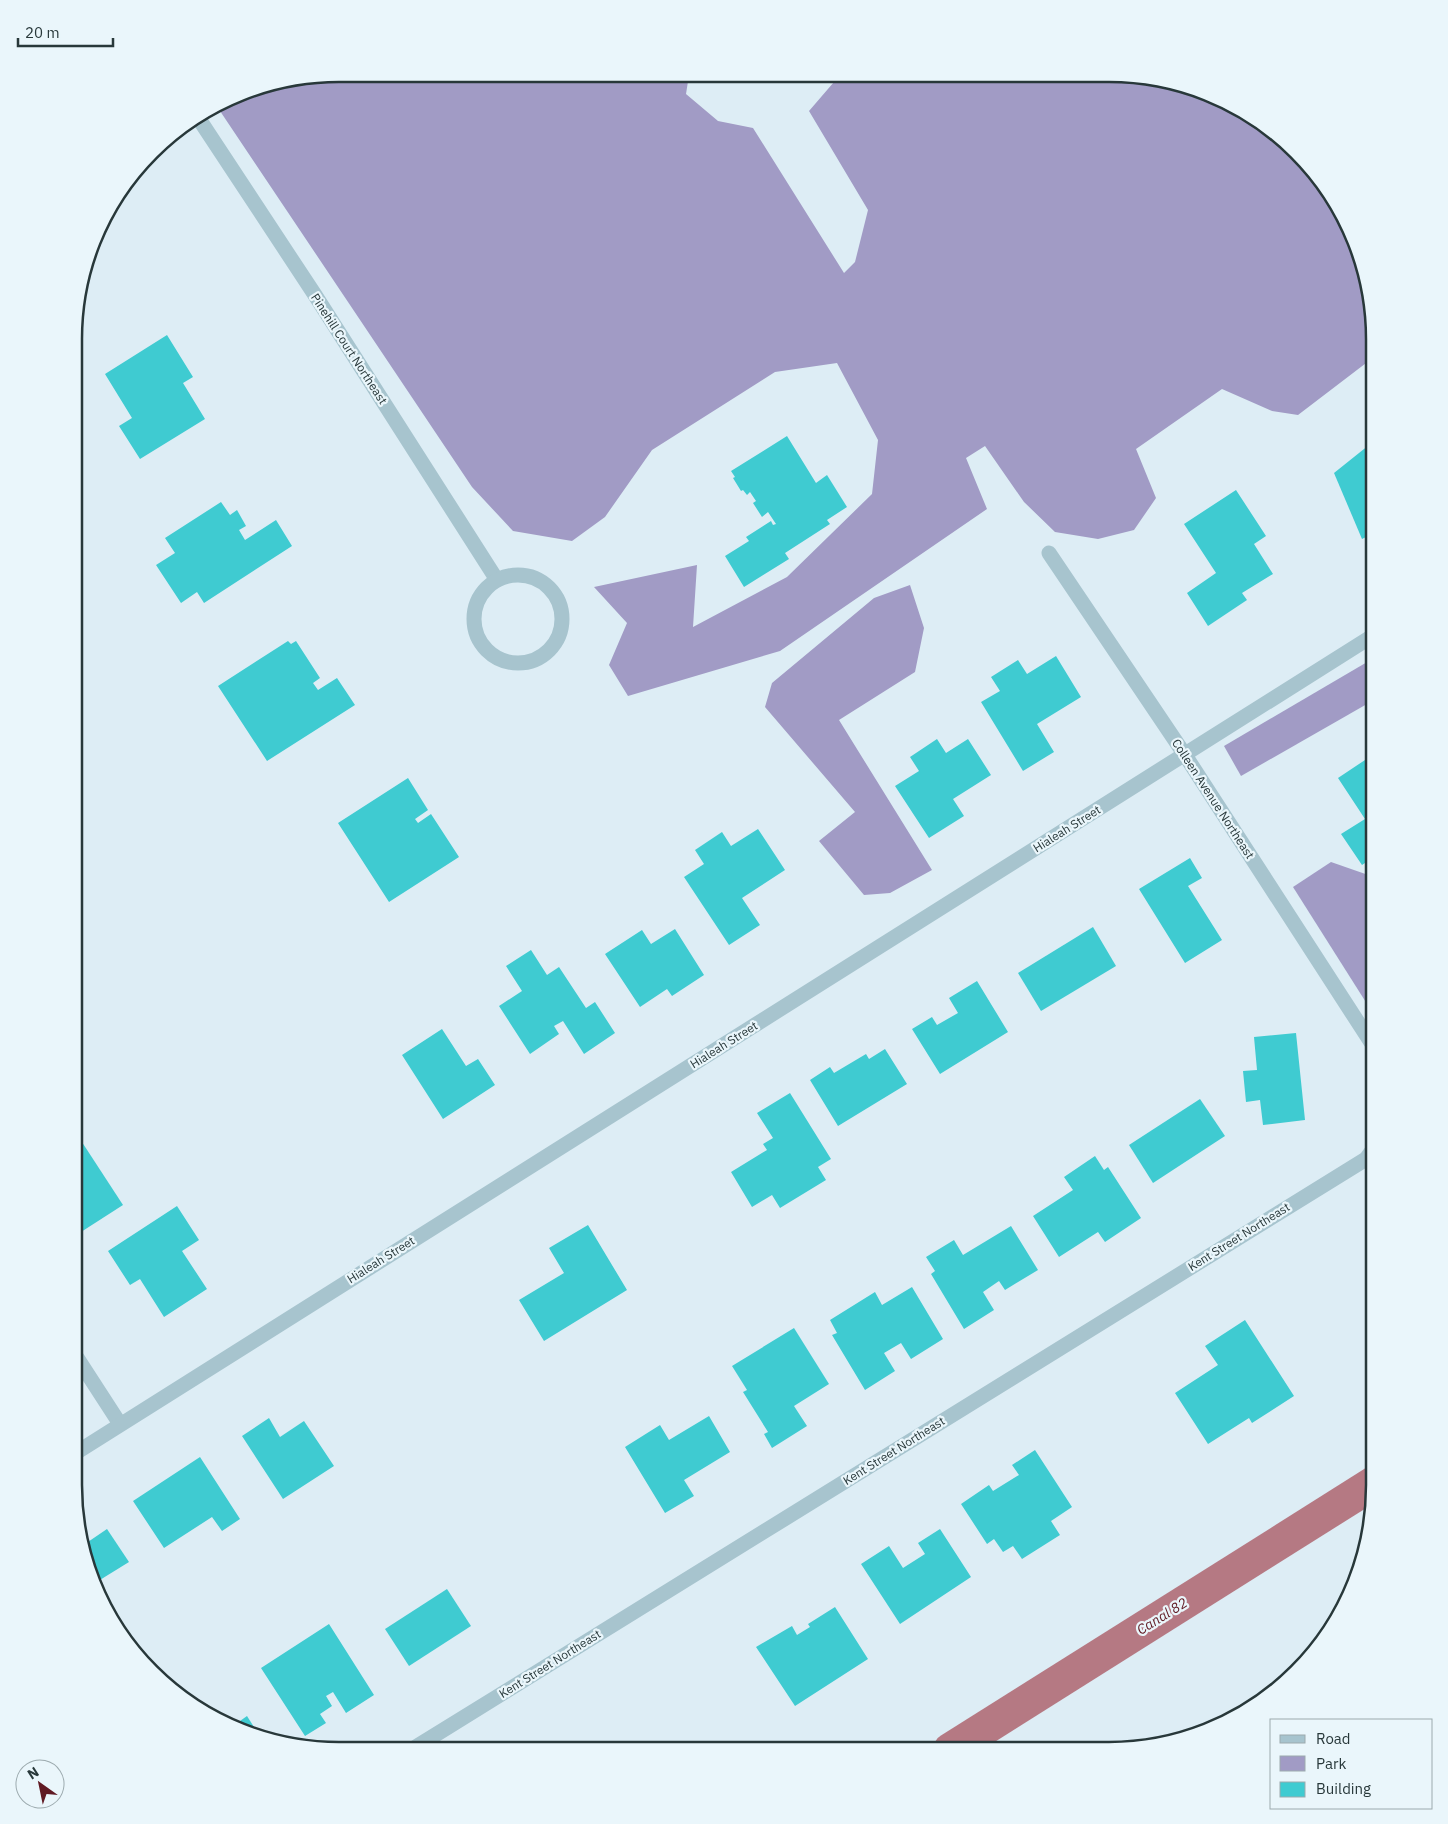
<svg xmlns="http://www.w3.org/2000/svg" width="1448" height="1824" font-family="'IBM Plex Sans',sans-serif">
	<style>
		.green { fill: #a19bc5 }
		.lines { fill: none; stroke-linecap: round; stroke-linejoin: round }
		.canal { stroke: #b57983; stroke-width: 34 }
		.building { fill: #3fcbd1 }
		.street { stroke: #a7c4ce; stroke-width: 15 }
		.labels { text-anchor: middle; stroke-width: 4.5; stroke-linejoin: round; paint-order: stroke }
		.street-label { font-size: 12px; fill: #28383a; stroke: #eaf6fb }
		.water-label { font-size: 14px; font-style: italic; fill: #601a23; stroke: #eaf6fb }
		.rim { fill: none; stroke: #28383a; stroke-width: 2.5 }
	</style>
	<rect width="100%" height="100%" fill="#ddedf5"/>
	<g class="green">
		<polygon points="339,74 689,75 686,94 718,121 753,128 844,273 855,262 868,210 809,111 840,75 1144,76 1210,94 1257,119 1308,164 1339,207 1365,271 1374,339 1374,357 1298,415 1272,411 1222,389 1136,449 1156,498 1134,530 1098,539 1055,532 1024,502 985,446 966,458 987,509 780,651 628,696 609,665 627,623 594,587 697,565 693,627 787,577 872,494 878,440 837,363 775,372 652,450 605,517 572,541 513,531 472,487 218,108 254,88"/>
		<polygon points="910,585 924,628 915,672 839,720 932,870 890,893 864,895 819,841 855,812 765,707 772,683 874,598"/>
		<polygon points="1374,658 1374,700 1241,776 1224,746"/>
		<polygon points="1331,862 1374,877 1374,1015 1293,887"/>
	</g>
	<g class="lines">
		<polyline class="canal" points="950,1750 1374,1483"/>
	</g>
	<g class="building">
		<polygon points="167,335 193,377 183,383 205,419 140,459 119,426 132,418 105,374"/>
		<polygon points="787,436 816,483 827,475 847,507 827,520 830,524 785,553 789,559 744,587 725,556 749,541 746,537 771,521 773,525 776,524 768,512 762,517 753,503 756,501 750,492 747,495 743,490 741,491 733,478 735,477 731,471"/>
		<polygon points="1374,441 1374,533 1362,539 1334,473"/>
		<polygon points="1236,490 1266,536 1254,544 1273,574 1242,593 1247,600 1208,626 1187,593 1216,573 1184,524"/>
		<polygon points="221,502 230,515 237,510 246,526 239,530 245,540 276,520 292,546 204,603 197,592 181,603 156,565 175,553 165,538"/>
		<polygon points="288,641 291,644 296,641 320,678 313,683 318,690 337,678 355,705 267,761 218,686"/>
		<polygon points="1056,656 1081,697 1037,724 1054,752 1023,771 981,702 1000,691 991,677 1018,660 1027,674"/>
		<polygon points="937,739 946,753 968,739 991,775 953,799 964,816 929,838 895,786 919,771 910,757"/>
		<polygon points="1374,754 1374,857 1362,865 1341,834 1365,819 1338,778"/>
		<polygon points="408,778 428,810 415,819 418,823 431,814 459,857 389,902 338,823"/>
		<polygon points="758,829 785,870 742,898 760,925 729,945 684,877 704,864 695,850 722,832 731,846"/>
		<polygon points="1190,858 1202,878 1188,886 1222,940 1185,963 1139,889"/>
		<polygon points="1093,927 1116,966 1041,1011 1018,973"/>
		<polygon points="675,929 704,975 672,996 667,989 640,1007 605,954 642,930 651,944"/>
		<polygon points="531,950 547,975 559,967 586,1008 595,1002 615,1033 584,1054 563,1021 554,1026 559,1034 530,1054 499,1006 522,991 506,966"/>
		<polygon points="977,981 1008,1032 940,1074 912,1029 932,1017 937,1025 958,1013 949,998"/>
		<polygon points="442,1029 466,1066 478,1059 495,1085 443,1119 402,1055"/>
		<polygon points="1296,1033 1305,1120 1263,1125 1260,1100 1246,1102 1243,1071 1257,1070 1254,1037"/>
		<polygon points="885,1049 907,1084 838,1126 810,1080 830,1067 834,1073 866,1054 869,1059"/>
		<polygon points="75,1084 80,1093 75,1096"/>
		<polygon points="790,1093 831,1159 818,1167 826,1180 780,1208 772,1195 752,1207 731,1172 767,1150 763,1144 773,1138 757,1113"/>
		<polygon points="1200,1099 1225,1136 1153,1183 1129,1145"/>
		<polygon points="78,1136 123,1205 81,1232 74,1221 74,1138"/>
		<polygon points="1095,1156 1104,1170 1108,1167 1141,1218 1105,1242 1098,1232 1059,1257 1033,1216 1073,1190 1064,1177"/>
		<polygon points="177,1206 199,1240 182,1251 207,1289 164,1317 140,1279 130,1285 108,1251"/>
		<polygon points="588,1225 627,1290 544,1341 519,1300 564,1273 549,1248"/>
		<polygon points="1011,1226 1038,1270 1005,1290 999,1281 983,1292 994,1310 964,1329 931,1274 935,1271 926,1257 954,1240 963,1255"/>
		<polygon points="912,1287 943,1339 911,1359 901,1343 884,1353 895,1371 865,1390 832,1335 837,1333 830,1320 875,1292 882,1305"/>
		<polygon points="1245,1320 1294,1396 1252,1423 1249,1418 1208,1444 1175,1393 1218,1365 1205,1346"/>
		<polygon points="794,1328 829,1384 794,1406 807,1426 772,1448 764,1434 768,1432 743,1392 747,1390 732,1366"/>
		<polygon points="709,1416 730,1452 684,1480 694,1496 665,1513 625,1447 660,1425 669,1440"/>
		<polygon points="269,1418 280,1437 304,1421 334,1466 283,1499 242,1436"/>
		<polygon points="1035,1450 1072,1507 1051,1521 1060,1535 1022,1559 1013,1546 1003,1552 994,1539 987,1544 961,1504 989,1485 993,1491 1019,1475 1012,1465"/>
		<polygon points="200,1457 240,1519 222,1531 212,1517 164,1548 133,1501"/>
		<polygon points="107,1529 129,1562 95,1583 83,1554 82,1546"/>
		<polygon points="940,1529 971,1577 900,1624 861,1564 889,1546 903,1568 925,1554 918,1543"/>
		<polygon points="97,1586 119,1619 113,1623 109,1617"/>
		<polygon points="447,1589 471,1626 409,1666 385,1629"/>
		<polygon points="835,1607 868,1659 795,1706 756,1647 792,1626 797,1635 810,1627 808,1624"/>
		<polygon points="329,1624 374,1695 346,1713 333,1692 326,1696 332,1706 320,1714 326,1723 305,1736 261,1668"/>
		<polygon points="220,1712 227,1723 213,1716"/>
		<polygon points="247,1716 261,1738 254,1736 233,1726"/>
	</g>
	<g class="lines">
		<g class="street">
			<polyline points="199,119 315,295 497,580"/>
			<polyline points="1049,553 1185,755 1374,1047"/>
			<circle cx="518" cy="619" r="44"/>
			<polyline points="74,1353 120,1424"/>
			<polyline points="74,1454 1374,635"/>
			<polyline points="411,1750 1366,1159 1374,1148"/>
		</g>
	</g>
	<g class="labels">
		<g class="street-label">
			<text transform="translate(349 349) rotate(57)" y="4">Pinehill Court Northeast</text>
			<text transform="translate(1213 799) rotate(57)" y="4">Colleen Avenue Northeast</text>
			<text transform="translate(1067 829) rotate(-32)" y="4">Hialeah Street</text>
			<text transform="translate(724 1045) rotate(-32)" y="4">Hialeah Street</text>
			<text transform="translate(1239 1237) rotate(-32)" y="4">Kent Street Northeast</text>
			<text transform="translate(381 1260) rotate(-32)" y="4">Hialeah Street</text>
			<text transform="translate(894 1451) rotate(-32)" y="4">Kent Street Northeast</text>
			<text transform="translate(550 1664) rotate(-32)" y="4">Kent Street Northeast</text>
		</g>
		<g class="water-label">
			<text transform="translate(1162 1616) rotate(-32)" y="5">Canal 82</text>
		</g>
	</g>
	<path d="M0 0H1448V1824H0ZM339 82H1109A257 257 0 0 1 1366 339V1485A257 257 0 0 1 1109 1742H339A257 257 0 0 1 82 1485V339A257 257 0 0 1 339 82Z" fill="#eaf6fb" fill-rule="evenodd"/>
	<path class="rim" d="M339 82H1109A257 257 0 0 1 1366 339V1485A257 257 0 0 1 1109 1742H339A257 257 0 0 1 82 1485V339A257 257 0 0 1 339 82Z"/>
	<rect x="1270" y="1719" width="162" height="90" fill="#eaf6fb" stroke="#9caaae"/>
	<rect x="1280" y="1735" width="25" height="8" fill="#a7c4ce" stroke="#9caaae"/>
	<text x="1316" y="1744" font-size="15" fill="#28383a">Road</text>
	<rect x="1280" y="1756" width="25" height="15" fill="#a19bc5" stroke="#9caaae"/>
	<text x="1316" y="1769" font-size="15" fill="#28383a">Park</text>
	<rect x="1280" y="1782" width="25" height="15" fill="#3fcbd1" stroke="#9caaae"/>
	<text x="1316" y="1794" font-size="15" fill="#28383a">Building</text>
	<g transform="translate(40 1784) rotate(327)"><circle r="24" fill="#eaf6fb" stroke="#9caaae"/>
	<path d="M0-4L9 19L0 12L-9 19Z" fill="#601a23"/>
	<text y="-8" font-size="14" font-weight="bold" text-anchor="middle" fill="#28383a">N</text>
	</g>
	<path d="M18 38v8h95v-8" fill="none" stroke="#28383a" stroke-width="2.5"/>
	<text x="25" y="38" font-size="15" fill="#28383a" stroke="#eaf6fb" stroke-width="4" paint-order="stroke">20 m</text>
</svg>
